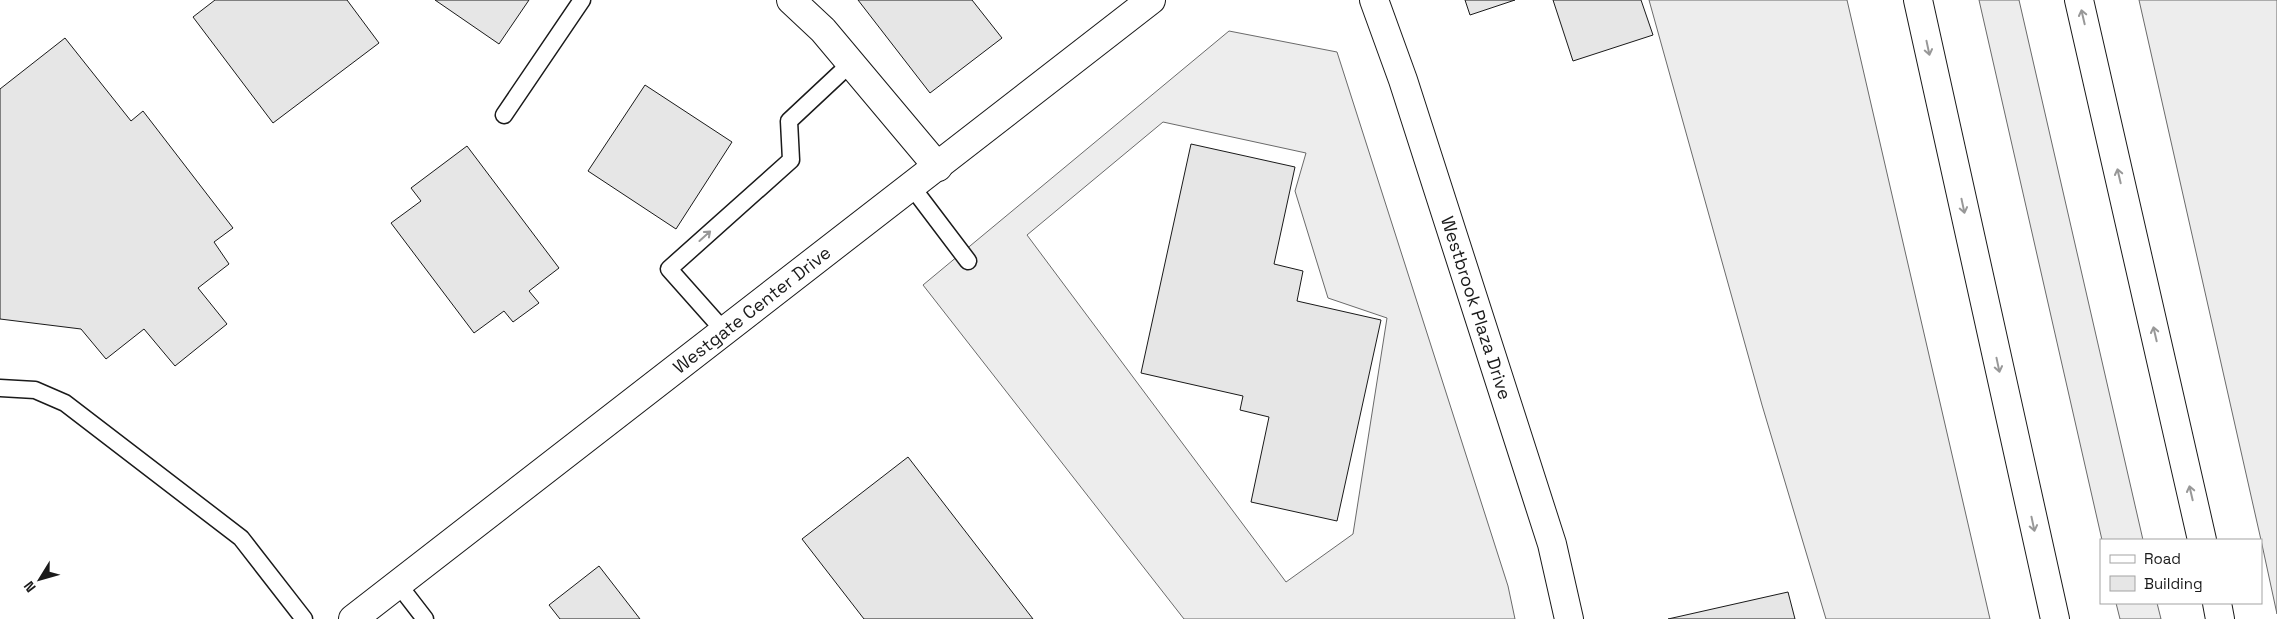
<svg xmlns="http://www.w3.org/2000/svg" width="2277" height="619" font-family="'Space Grotesk',sans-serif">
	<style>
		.built { fill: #ededed; stroke: #6a6a6a; fill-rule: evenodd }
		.building { fill: #e6e6e6; stroke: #1a1a1a }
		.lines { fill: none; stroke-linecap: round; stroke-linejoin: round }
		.service-casing { stroke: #1a1a1a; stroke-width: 19 }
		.minor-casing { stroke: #1a1a1a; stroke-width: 30 }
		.motorway-casing { stroke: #1a1a1a; stroke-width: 30 }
		.service { stroke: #fff; stroke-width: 16 }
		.minor { stroke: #fff; stroke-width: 28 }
		.motorway { stroke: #fff; stroke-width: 28 }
		.oneway { stroke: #989898 }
		.labels { text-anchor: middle; stroke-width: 4; stroke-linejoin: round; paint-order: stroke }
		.street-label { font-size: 18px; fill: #1a1a1a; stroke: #fff }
	</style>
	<rect width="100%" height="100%" fill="#fff"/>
	<g class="built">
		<polygon points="1649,0 1847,0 1990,619 1826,619 1762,405"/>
		<polygon points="1979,0 2019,0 2143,540 2102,540"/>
		<polygon points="2139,0 2277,0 2277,614 2261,540"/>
		<path d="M1229,31L1337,52L1508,586L1515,619H1184L923,285ZM1163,122L1306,153L1295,191L1328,298L1387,318L1353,534L1286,582L1027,235Z"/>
		<polygon points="2116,603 2157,603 2161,619 2120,619"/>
	</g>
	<g class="building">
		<polygon points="215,0 347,0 379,43 273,123 193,17"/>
		<polygon points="435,0 529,0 499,44"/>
		<polygon points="858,0 972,0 1002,38 930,93"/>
		<polygon points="1465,0 1515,0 1470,15"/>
		<polygon points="1553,0 1641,0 1653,35 1573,61"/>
		<polygon points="65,38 131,121 143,111 233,228 214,242 229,264 198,288 227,324 175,366 144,329 106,359 81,329 0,319 0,89"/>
		<polygon points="645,85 732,142 676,229 588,171"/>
		<polygon points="1191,144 1295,167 1274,264 1303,271 1297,301 1381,320 1337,521 1251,502 1269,417 1240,410 1243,396 1141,373"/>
		<polygon points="467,146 559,268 529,291 539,303 513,322 504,311 474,333 391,223 421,201 411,188"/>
		<polygon points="908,457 1033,619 864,619 802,539"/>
		<polygon points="599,566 640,619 560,619 549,605"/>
		<polygon points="1788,592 1795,619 1668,619"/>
	</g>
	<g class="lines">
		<g class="service-casing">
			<g id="service">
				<polyline points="504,115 582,0"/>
				<polyline points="912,187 968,261"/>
				<polyline points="725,332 669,269 791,160 789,121 851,63"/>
				<polyline points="0,388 35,390 65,403 241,538 304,619"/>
				<polyline points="398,584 425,619"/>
			</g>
		</g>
		<g class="minor-casing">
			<g id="minor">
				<polyline points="791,0 823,30 938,167"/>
				<polyline points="1374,0 1403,80 1552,544 1569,619"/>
				<polyline points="353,619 1151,0"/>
			</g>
		</g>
		<g class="motorway-casing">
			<g id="motorway">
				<polyline points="1918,0 2055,619"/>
				<polyline points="2079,0 2202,540"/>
				<polyline points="2217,603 2220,619"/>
			</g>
		</g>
		<use href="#service" class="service"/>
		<use href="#minor" class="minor"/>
		<use href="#motorway" class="motorway"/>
	</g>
	<defs><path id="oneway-shaft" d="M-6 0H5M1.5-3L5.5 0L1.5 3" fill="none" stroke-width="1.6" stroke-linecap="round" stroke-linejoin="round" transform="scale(1.25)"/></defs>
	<g class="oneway">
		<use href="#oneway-shaft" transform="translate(2083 17) rotate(-103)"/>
		<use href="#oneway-shaft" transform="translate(1928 48) rotate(78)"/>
		<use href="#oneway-shaft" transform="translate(2119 176) rotate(-103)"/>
		<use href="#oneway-shaft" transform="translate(1963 206) rotate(78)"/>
		<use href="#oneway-shaft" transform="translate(705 236) rotate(-42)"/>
		<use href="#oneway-shaft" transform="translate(2155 334) rotate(-103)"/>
		<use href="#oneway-shaft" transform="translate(1998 365) rotate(78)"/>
		<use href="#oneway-shaft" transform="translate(2191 493) rotate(-103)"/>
		<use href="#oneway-shaft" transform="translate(2033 524) rotate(78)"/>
	</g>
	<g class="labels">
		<g class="street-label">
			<text transform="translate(1476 308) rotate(72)" y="6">Westbrook Plaza Drive</text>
			<text transform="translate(752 310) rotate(-38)" y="6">Westgate Center Drive</text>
		</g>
	</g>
	<rect x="2100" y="539" width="162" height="65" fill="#ffffff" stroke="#a3a3a3"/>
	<rect x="2110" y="555" width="25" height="8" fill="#ffffff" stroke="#a3a3a3"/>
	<text x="2144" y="564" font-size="15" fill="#1a1a1a">Road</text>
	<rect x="2110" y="576" width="25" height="15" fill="#e6e6e6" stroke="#a3a3a3"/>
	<text x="2144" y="589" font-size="15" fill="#1a1a1a">Building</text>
	<g transform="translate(40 579) rotate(233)" stroke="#ffffff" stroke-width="4" paint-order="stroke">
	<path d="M0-4L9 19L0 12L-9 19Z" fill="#1a1a1a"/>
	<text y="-8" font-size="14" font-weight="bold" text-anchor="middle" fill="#1a1a1a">N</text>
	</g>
</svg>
